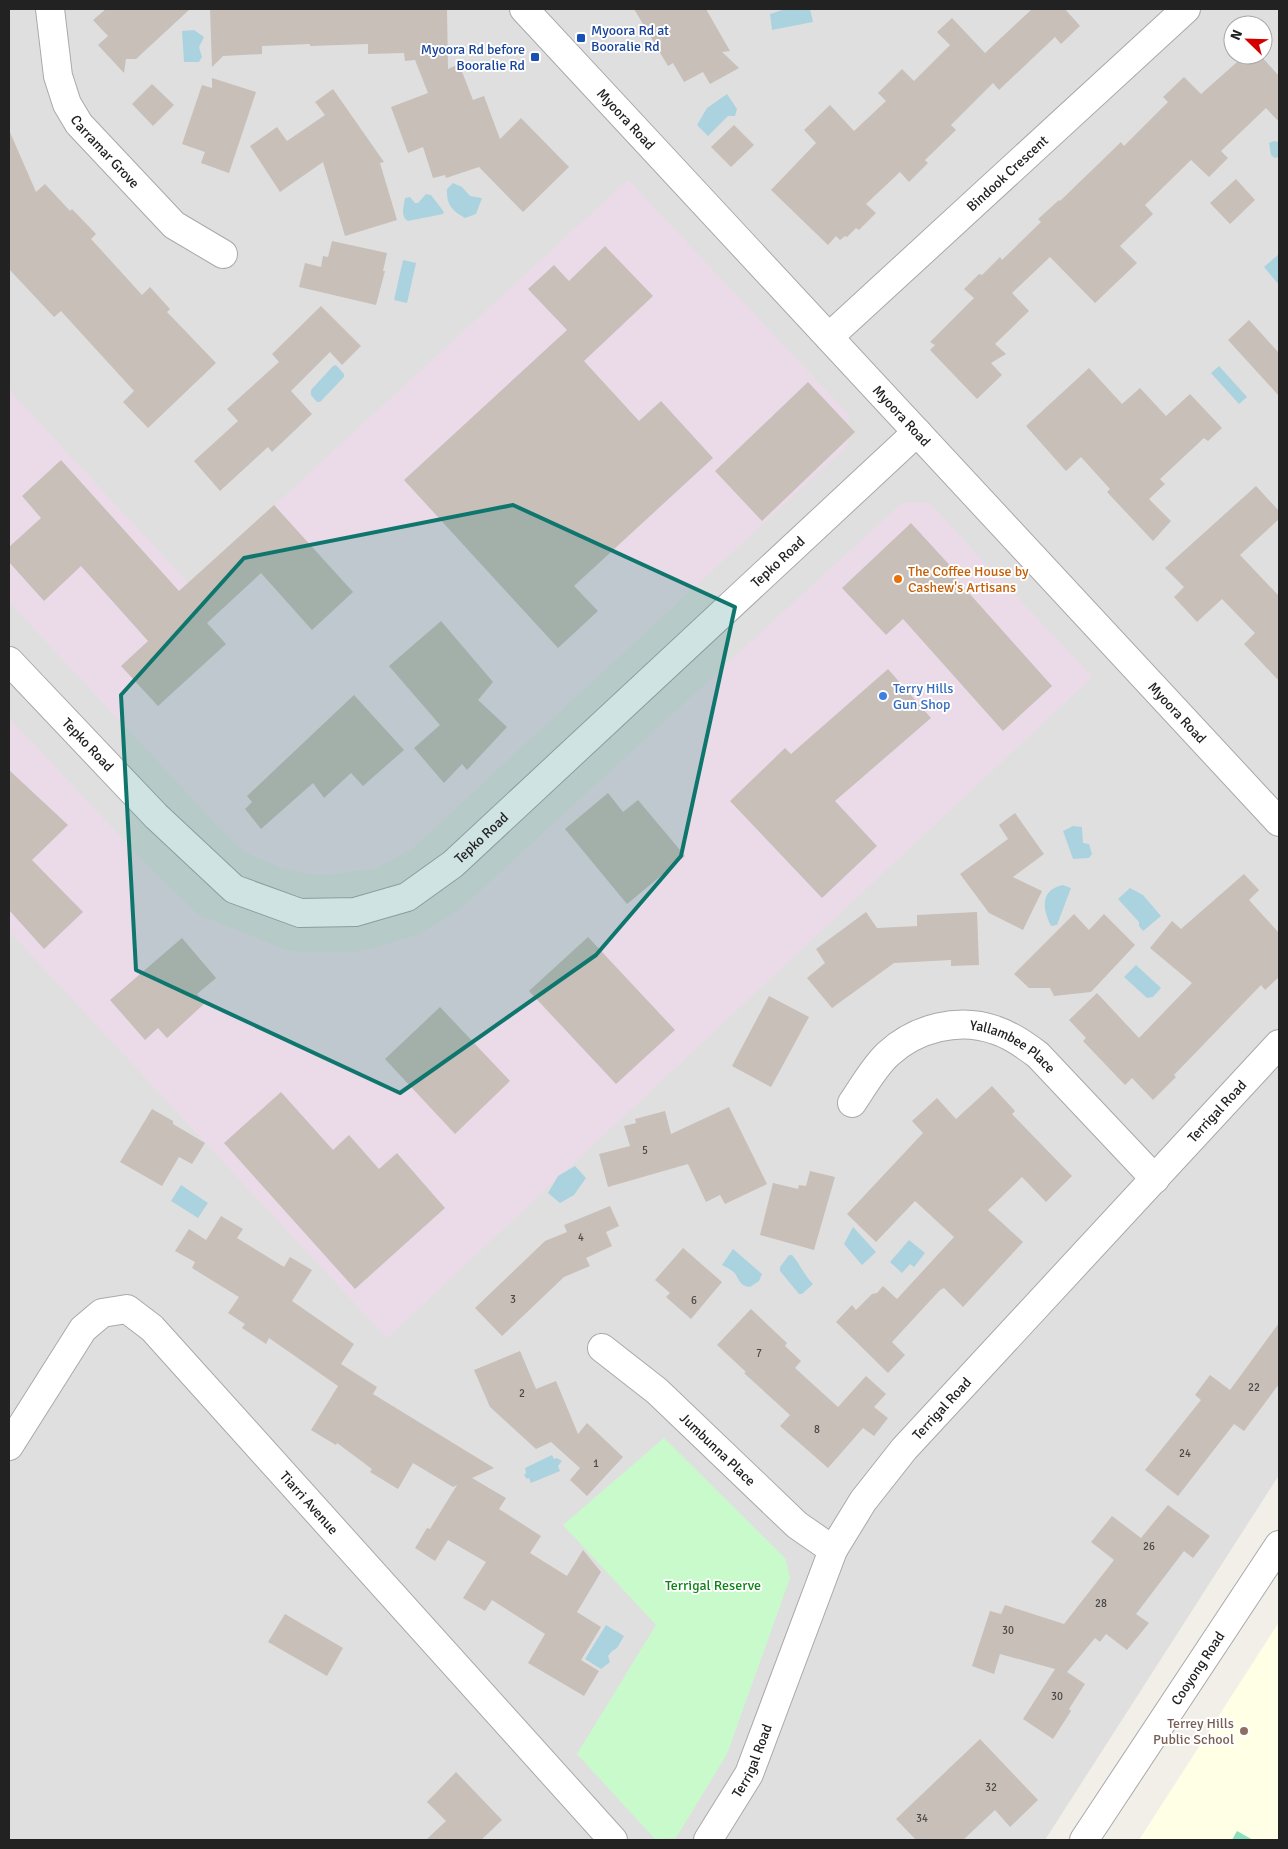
<svg xmlns="http://www.w3.org/2000/svg" width="1288" height="1849" font-family="Signika,sans-serif">
	<style>
		.residential { fill: #e0dfdf; fill-rule: evenodd }
		.industrial { fill: #ebdbe8 }
		.education { fill: #ffffe5 }
		.park { fill: #c8facc }
		.pitch { fill: #88e0be }
		.water { fill: #aad3df }
		.building { fill: #c7bfb8 }
		.lines { fill: none; stroke-linecap: round; stroke-linejoin: round }
		.minor-casing { stroke: #a9a9a9; stroke-width: 30 }
		.minor { stroke: #fff; stroke-width: 28 }
		.marked { fill: #0f766e; fill-opacity: 0.2; stroke: #0f766e; stroke-width: 4; stroke-linejoin: round }
		.transit-dot { fill: #1a4fb4; stroke: #fff; stroke-width: 2 }
		.food-dot { fill: #e8710a; stroke: #fff; stroke-width: 2 }
		.shop-dot { fill: #3f7fe0; stroke: #fff; stroke-width: 2 }
		.education-dot { fill: #8d6e63; stroke: #fff; stroke-width: 2 }
		.labels { text-anchor: middle; stroke-width: 4; stroke-linejoin: round; paint-order: stroke }
		.number-label { font-size: 11px; fill: #4b4948 }
		.transit-label { font-size: 14px; fill: #164399; stroke: #fff; text-anchor: start }
		.street-label { font-size: 14px; fill: #222; stroke: #fff }
		.food-label { font-size: 14px; fill: #c56008; stroke: #fff; text-anchor: start }
		.shop-label { font-size: 14px; fill: #366cbe; stroke: #fff; text-anchor: start }
		.park-label { font-size: 14px; fill: #0c8416; stroke: #fff }
		.education-label { font-size: 14px; fill: #785e54; stroke: #fff; text-anchor: end }
	</style>
	<rect width="100%" height="100%" fill="#f2efe9"/>
	<path class="residential" d="M9,9H1279V1475L1045,1840H9ZM1233,25H1263V55H1233Z"/>
	<g class="industrial">
		<polygon points="628,180 849,415 848,445 412,849 375,869 318,876 281,868 246,853 213,821 9,602 9,390 189,584"/>
		<polygon points="902,503 929,503 1092,677 387,1338 9,931 9,718 149,867 199,915 290,951 356,952 417,935 460,909"/>
	</g>
	<polygon class="education" points="1279,1622 1279,1840 1139,1840"/>
	<polygon class="park" points="664,1438 785,1558 790,1578 727,1754 676,1838 655,1839 577,1754 656,1625 563,1525"/>
	<polygon class="pitch" points="1237,1831 1253,1840 1232,1840"/>
	<g class="water">
		<polygon points="785,9 810,9 813,22 772,30 770,14"/>
		<polygon points="194,30 204,37 199,47 202,57 199,62 184,62 182,31"/>
		<polygon points="727,94 737,109 735,116 728,116 708,136 697,125 707,108"/>
		<polygon points="1274,141 1279,142 1279,157 1275,158 1271,155 1269,143"/>
		<path d="M453,183L462,187L470,196L482,198L476,214L465,218C452,211 446,204 447,189Z"/>
		<path d="M426,194L431,195L444,212L443,214L408,221C400,216 404,206 405,198L410,197L415,203H418Z"/>
		<polygon points="1279,254 1279,285 1264,267"/>
		<polygon points="403,260 416,263 407,303 394,300"/>
		<polygon points="336,365 344,374 344,377 320,402 317,402 311,395 311,390 333,366"/>
		<polygon points="1219,366 1247,397 1239,404 1211,373"/>
		<polygon points="1073,826 1082,827 1083,843 1089,844 1092,854 1089,858 1073,859 1063,831"/>
		<path d="M1063,885L1071,888L1057,925L1051,926C1042,908 1040,890 1063,885Z"/>
		<polygon points="1130,888 1143,895 1161,916 1143,931 1139,926 1139,922 1118,899"/>
		<polygon points="1136,965 1161,988 1153,997 1147,998 1124,977"/>
		<polygon points="575,1166 586,1178 574,1195 560,1203 548,1193 558,1176"/>
		<polygon points="181,1185 208,1203 198,1218 171,1201"/>
		<polygon points="853,1227 876,1252 862,1265 844,1244"/>
		<polygon points="909,1240 925,1253 914,1267 910,1264 902,1273 890,1262"/>
		<path d="M733,1249L762,1274L759,1281L750,1287C741,1286 740,1282 736,1275C733,1270 727,1268 722,1265Z"/>
		<path d="M789,1255H792C800,1264 804,1275 813,1284L802,1294H799L780,1271V1267Z"/>
		<polygon points="552,1455 554,1459 557,1458 562,1461 558,1466 560,1471 531,1483 529,1478 527,1479 524,1475 526,1473 525,1468"/>
		<polygon points="606,1625 624,1636 617,1648 612,1651 608,1656 610,1662 601,1669 585,1659"/>
	</g>
	<g class="building">
		<polygon points="106,9 190,9 136,59 126,59 124,73 98,45 108,36 93,20"/>
		<polygon points="210,9 447,9 448,69 459,64 473,100 484,96 500,139 521,118 569,167 523,212 479,167 446,178 445,175 433,178 423,147 408,153 391,107 428,93 415,60 405,61 404,53 368,54 368,44 310,46 310,44 262,46 262,54 223,56 212,67"/>
		<polygon points="634,9 706,9 730,51 722,52 739,68 710,84 703,72 684,82 673,63 668,66"/>
		<polygon points="1032,9 1065,9 1080,26 1061,44 1055,37 999,90 993,83 951,125 956,130 925,160 928,163 909,182 900,172 866,204 876,213 859,230 856,228 847,237 845,236 840,240 836,236 828,245 771,190 816,143 804,130 830,105 854,131 886,101 878,93 902,69 914,81 950,45 937,32 952,18 985,53"/>
		<polygon points="1245,55 1260,55 1279,76 1279,122 1266,108 1221,151 1228,158 1209,177 1191,160 1145,205 1153,214 1120,246 1137,263 1095,303 1050,257 1012,293 1029,311 995,344 1006,354 991,363 1002,375 977,399 930,350 935,345 930,342 974,298 964,289 979,274 982,275 1000,257 1002,260 1041,222 1038,219 1059,200 1060,201 1121,142 1124,146 1168,102 1163,97 1184,77 1201,94"/>
		<polygon points="212,78 256,92 229,173 201,163 205,152 182,144 202,85 212,88"/>
		<polygon points="152,84 174,105 153,126 132,104"/>
		<polygon points="333,89 384,162 380,163 397,220 345,236 323,162 280,192 250,146 277,127 287,141 325,115 315,102"/>
		<polygon points="734,125 754,145 731,167 711,147"/>
		<polygon points="9,130 36,192 45,184 70,211 72,209 96,234 91,239 142,295 150,287 170,309 167,312 216,363 148,428 123,402 134,391 61,311 54,317 9,269"/>
		<polygon points="1236,179 1255,200 1230,224 1210,203"/>
		<polygon points="332,241 387,253 383,271 385,271 376,305 299,287 305,263 321,267 323,256 328,257"/>
		<polygon points="605,246 653,296 584,361 639,421 661,401 713,458 574,586 598,611 558,648 404,480 567,330 528,289 554,265 569,281"/>
		<polygon points="321,306 361,346 342,365 330,352 291,391 312,414 272,452 268,447 220,491 194,461 238,421 227,409 279,362 272,354"/>
		<polygon points="1249,320 1279,353 1279,396 1228,340"/>
		<polygon points="1089,368 1122,404 1140,388 1166,416 1190,394 1222,428 1208,441 1204,438 1160,479 1165,484 1149,499 1171,521 1153,541 1107,492 1110,489 1081,457 1066,471 1026,426"/>
		<polygon points="808,382 855,432 762,521 715,471"/>
		<polygon points="61,460 179,591 274,505 353,592 312,630 261,573 207,623 226,644 158,706 121,666 148,641 81,566 44,601 9,562 9,547 41,518 22,496"/>
		<polygon points="1256,486 1279,511 1279,519 1240,555 1279,596 1279,681 1244,644 1255,633 1222,599 1197,622 1174,597 1184,587 1165,568"/>
		<polygon points="911,523 955,571 952,574 1052,686 1003,731 903,619 886,635 842,588"/>
		<polygon points="441,621 493,682 478,700 507,727 467,770 462,764 444,783 414,748 440,725 389,666"/>
		<polygon points="888,669 931,718 835,801 877,846 822,898 730,801 785,748 791,754"/>
		<polygon points="354,695 404,750 363,786 351,773 324,798 313,783 261,829 245,809 252,802 247,796"/>
		<polygon points="9,770 68,825 32,860 83,912 44,949 9,910"/>
		<polygon points="608,793 623,812 638,800 685,856 627,904 565,829"/>
		<polygon points="1015,813 1044,854 1013,877 1042,891 1023,930 989,913 960,874 1008,839 999,825"/>
		<polygon points="1244,874 1259,890 1249,900 1279,933 1279,977 1265,990 1261,985 1174,1075 1176,1077 1153,1100 1132,1078 1125,1085 1083,1041 1086,1038 1069,1020 1097,993 1139,1038 1192,983 1150,948 1172,921 1181,929"/>
		<polygon points="866,912 877,928 917,926 917,915 977,912 979,965 951,966 951,960 894,963 832,1008 807,978 825,963 816,949"/>
		<polygon points="1074,914 1089,930 1104,914 1135,945 1091,992 1054,996 1050,988 1029,988 1014,974"/>
		<polygon points="588,937 675,1030 616,1084 529,991"/>
		<polygon points="182,938 216,978 197,994 205,1003 167,1038 158,1028 145,1040 110,1000"/>
		<polygon points="769,996 809,1017 771,1087 732,1066"/>
		<polygon points="440,1007 510,1081 455,1134 385,1059"/>
		<polygon points="992,1086 1015,1111 1012,1114 1072,1176 1046,1202 1022,1177 988,1210 1023,1242 963,1307 944,1288 940,1290 892,1342 905,1355 888,1373 836,1322 852,1305 856,1310 872,1294 877,1293 883,1286 897,1299 954,1237 915,1201 876,1242 847,1214 923,1133 912,1121 937,1098 956,1119"/>
		<polygon points="281,1092 333,1150 349,1135 379,1169 397,1153 445,1208 355,1289 224,1143"/>
		<polygon points="729,1107 767,1184 725,1204 720,1195 706,1202 688,1164 608,1187 599,1154 630,1146 624,1126 636,1123 635,1119 665,1111 671,1134"/>
		<polygon points="152,1109 173,1121 173,1124 205,1143 192,1164 179,1157 162,1186 120,1162"/>
		<polygon points="810,1171 835,1177 814,1250 760,1235 773,1183 798,1189 799,1185 806,1186"/>
		<polygon points="610,1206 619,1226 606,1232 612,1246 586,1258 590,1266 564,1277 502,1336 475,1308 545,1241 567,1232 564,1225"/>
		<polygon points="221,1216 243,1229 237,1238 284,1267 290,1257 312,1270 292,1301 354,1344 341,1364 377,1387 373,1394 494,1468 472,1478 506,1498 499,1509 541,1536 530,1553 567,1576 583,1550 601,1572 577,1612 601,1627 581,1660 599,1671 584,1696 528,1663 545,1634 492,1600 485,1611 463,1598 486,1562 448,1540 435,1561 415,1548 427,1528 430,1529 457,1485 453,1487 413,1463 398,1489 370,1472 372,1469 337,1443 336,1445 311,1430 338,1386 269,1338 266,1344 242,1328 245,1324 228,1313 239,1297 192,1268 195,1262 175,1251 189,1229 206,1240"/>
		<polygon points="683,1248 722,1282 691,1319 666,1297 670,1293 655,1280"/>
		<polygon points="751,1309 787,1343 785,1346 801,1361 795,1368 838,1407 866,1376 886,1394 874,1407 888,1418 874,1436 863,1428 828,1468 780,1426 790,1415 744,1373 746,1372 717,1345"/>
		<polygon points="1279,1323 1279,1384 1244,1431 1234,1424 1178,1496 1145,1470 1201,1400 1195,1395 1210,1375 1230,1390"/>
		<polygon points="520,1351 536,1389 556,1381 578,1434 587,1423 623,1457 587,1496 570,1480 580,1468 551,1442 536,1449 490,1407 474,1370"/>
		<polygon points="1168,1505 1210,1536 1193,1558 1184,1551 1136,1614 1149,1623 1127,1650 1106,1634 1100,1642 1095,1638 1067,1672 1085,1684 1069,1709 1071,1711 1053,1739 1023,1719 1055,1669 1000,1654 994,1674 972,1666 990,1611 1001,1614 1005,1605 1064,1624 1114,1560 1091,1542 1112,1516 1141,1538"/>
		<polygon points="285,1614 343,1648 327,1676 268,1642"/>
		<polygon points="980,1739 1038,1800 1010,1827 995,1810 963,1840 916,1840 896,1819"/>
		<polygon points="456,1772 502,1820 481,1840 426,1840 446,1821 427,1802"/>
	</g>
	<g class="lines">
		<g class="minor-casing">
			<g id="minor">
				<path id="s1" d="M50,9L58,76L67,104L79,124L174,225L223,254"/>
				<path id="s2" d="M524,9L1279,822"/>
				<path id="s3" d="M829,337L1186,9"/>
				<path id="s4" d="M9,661L156,816L234,889L300,913L355,912L407,897L453,864L917,432"/>
				<path id="s5" d="M852,1103C863,1087 874,1067 888,1054C916,1028 959,1017 995,1030C1011,1035 1025,1045 1038,1055L1155,1179"/>
				<path id="s6" d="M602,1348L657,1391L797,1525L833,1550"/>
				<path id="s7" d="M9,1446L83,1329L102,1313L127,1309L152,1328L613,1840"/>
				<path id="s8" d="M708,1840L749,1774L833,1550L863,1501L904,1449L1279,1044"/>
				<path id="s9" d="M1084,1840L1279,1545"/>
			</g>
		</g>
		<use href="#minor" class="minor"/>
	</g>
	<path class="marked" d="M513,505L735,607L681,856L596,955L400,1093L136,970L121,695L244,558Z"/>
	<g class="transit-dot">
		<rect x="576" y="33" width="10" height="10" rx="2.5"/>
		<rect x="530" y="52" width="10" height="10" rx="2.5"/>
	</g>
	<circle class="food-dot" cx="898" cy="579" r="5"/>
	<circle class="shop-dot" cx="883" cy="696" r="5"/>
	<circle class="education-dot" cx="1244" cy="1731" r="5"/>
	<g class="labels">
		<g class="number-label">
			<text x="645" y="1154">5</text>
			<text x="581" y="1241">4</text>
			<text x="513" y="1303">3</text>
			<text x="694" y="1304">6</text>
			<text x="759" y="1357">7</text>
			<text x="1254" y="1391">22</text>
			<text x="522" y="1397">2</text>
			<text x="817" y="1433">8</text>
			<text x="1185" y="1457">24</text>
			<text x="596" y="1467">1</text>
			<text x="1149" y="1550">26</text>
			<text x="1101" y="1607">28</text>
			<text x="1008" y="1634">30</text>
			<text x="1057" y="1700">30</text>
			<text x="991" y="1791">32</text>
			<text x="922" y="1822">34</text>
		</g>
		<g class="transit-label">
			<text x="591" y="35">Myoora Rd at<tspan x="591" dy="16">Booralie Rd</tspan></text>
			<text x="525" y="54" text-anchor="end">Myoora Rd before<tspan x="525" dy="16">Booralie Rd</tspan></text>
		</g>
		<g class="street-label">
			<text dy="5" stroke="none"><textPath href="#s2" startOffset="150">Myoora Road</textPath></text>
			<text dy="5" stroke="none"><textPath href="#s1" startOffset="158">Carramar Grove</textPath></text>
			<text dy="5" stroke="none"><textPath href="#s3" startOffset="242">Bindook Crescent</textPath></text>
			<text dy="5" stroke="none"><textPath href="#s2" startOffset="555">Myoora Road</textPath></text>
			<text dy="5" stroke="none"><textPath href="#s4" startOffset="1000">Tepko Road</textPath></text>
			<text dy="5" stroke="none"><textPath href="#s2" startOffset="960">Myoora Road</textPath></text>
			<text dy="5" stroke="none"><textPath href="#s4" startOffset="115">Tepko Road</textPath></text>
			<text dy="5" stroke="none"><textPath href="#s4" startOffset="595">Tepko Road</textPath></text>
			<text dy="5" stroke="none"><textPath href="#s5" startOffset="199">Yallambee Place</textPath></text>
			<text dy="5" stroke="none"><textPath href="#s8" startOffset="901">Terrigal Road</textPath></text>
			<text dy="5" stroke="none"><textPath href="#s8" startOffset="496">Terrigal Road</textPath></text>
			<text dy="5" stroke="none"><textPath href="#s6" startOffset="154">Jumbunna Place</textPath></text>
			<text dy="5" stroke="none"><textPath href="#s7" startOffset="455">Tiarri Avenue</textPath></text>
			<text dy="5" stroke="none"><textPath href="#s9" startOffset="206">Cooyong Road</textPath></text>
			<text dy="5" stroke="none"><textPath href="#s8" startOffset="91">Terrigal Road</textPath></text>
		</g>
		<g class="food-label">
			<text x="908" y="576">The Coffee House by<tspan x="908" dy="16">Cashew's Artisans</tspan></text>
		</g>
		<g class="shop-label">
			<text x="893" y="693">Terry Hills<tspan x="893" dy="16">Gun Shop</tspan></text>
		</g>
		<g class="park-label">
			<text x="713" y="1590">Terrigal Reserve</text>
		</g>
		<g class="education-label">
			<text x="1234" y="1728">Terrey Hills<tspan x="1234" dy="16">Public School</tspan></text>
		</g>
	</g>
	<rect width="1288" height="1849" fill="none" stroke="#222222" stroke-width="20"/>
	<g transform="translate(1248 40) rotate(293)"><circle r="24" fill="#ffffff" stroke="#a7a7a7"/>
	<path d="M0-4L9 19L0 12L-9 19Z" fill="#d40000"/>
	<text y="-8" font-size="14" font-weight="bold" text-anchor="middle" fill="#222222">N</text>
	</g>
</svg>
